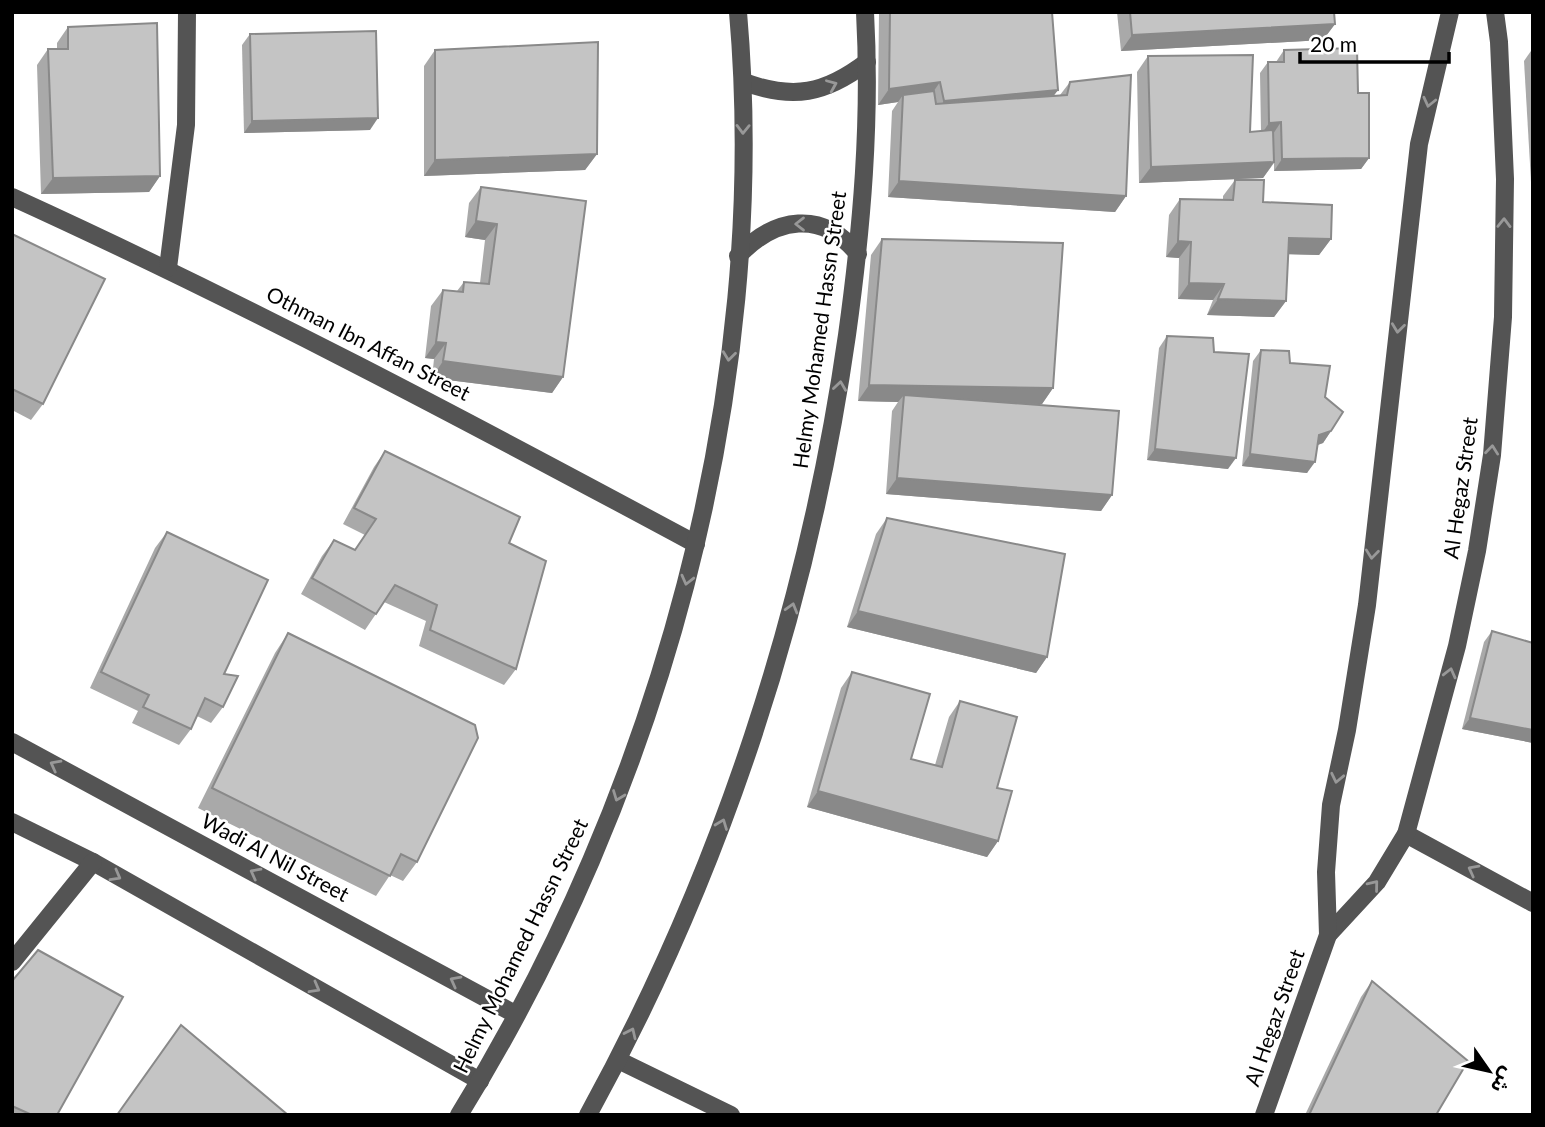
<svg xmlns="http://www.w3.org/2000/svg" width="1545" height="1127" font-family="Lato,'Noto Sans Arabic',sans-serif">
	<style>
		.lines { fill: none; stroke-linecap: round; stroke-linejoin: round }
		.minor { stroke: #545454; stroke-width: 18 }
		.wall { fill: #a9a9a9 }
		.shaded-wall { fill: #898989 }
		.building { fill: #c4c4c4; stroke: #898989; stroke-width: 2 }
		.oneway { stroke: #989898 }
		.labels { text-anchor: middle; stroke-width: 5; stroke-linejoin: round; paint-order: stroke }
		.street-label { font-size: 21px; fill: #000; stroke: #fff }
	</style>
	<rect width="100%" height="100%" fill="#fff"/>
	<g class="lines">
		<g class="minor">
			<path d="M744,82C793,100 825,94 867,62"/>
			<path d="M12,197C247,304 469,422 696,544"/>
			<path d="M738,256C775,217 822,209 858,254"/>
			<polyline points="168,268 186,125 187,12"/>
			<polyline points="12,742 515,1014"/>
			<polyline points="12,822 93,862 480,1081"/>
			<polyline points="1406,834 1533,903"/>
			<polyline points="1328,935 1377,882 1406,834 1457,646 1477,551 1492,455 1503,317 1505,179 1499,42 1495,12"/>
			<polyline points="12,962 93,862"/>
			<polyline points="618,1060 731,1115"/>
			<path d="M459,1115C658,794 771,390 738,12"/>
			<path d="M588,1115C721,873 808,608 847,335C862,227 871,121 865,12"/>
			<polyline points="1264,1115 1328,935 1326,872 1331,805 1347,730 1367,605 1419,144 1450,12"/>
		</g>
	</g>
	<g class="wall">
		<polygon points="879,12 1052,12 1058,90 1053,96 1060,95 1070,82 1126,196 1115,212 888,197 892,111 898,102 878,105"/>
		<polygon points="1117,12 1334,12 1335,24 1323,40 1121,51"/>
		<polygon points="68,27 160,176 149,192 41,194 37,65 48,49 57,49 57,43"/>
		<polygon points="250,34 370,130 244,133 242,45"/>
		<polygon points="1533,48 1533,199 1532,199 1524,61"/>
		<polygon points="435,50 597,154 585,170 424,176 424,66"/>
		<polygon points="1284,50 1358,93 1369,158 1361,169 1274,171 1274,163 1263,178 1139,183 1137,72 1148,56 1250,132 1261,131 1260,73 1268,62 1276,62"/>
		<polygon points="1235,180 1263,202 1331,239 1319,255 1288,254 1286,301 1274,317 1207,315 1213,300 1178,299 1179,258 1166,257 1169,215 1180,199 1223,200 1223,196"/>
		<polygon points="481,187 563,377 552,393 432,378 434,359 425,358 431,306 443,290 457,291 464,282 480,283 485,240 465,237 469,203"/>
		<polygon points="12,234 43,404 31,420 12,410"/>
		<polygon points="882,239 1053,388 1042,404 1032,404 1112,495 1101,511 886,494 892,411 898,402 858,401 871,255"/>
		<polygon points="1167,336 1228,469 1147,460 1159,348"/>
		<polygon points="1261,350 1290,363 1325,397 1331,431 1323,443 1318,445 1307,473 1242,466 1253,361"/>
		<polygon points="385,451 509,543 516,669 504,685 419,646 426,621 384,602 365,630 301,594 322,556 334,540 355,550 365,535 343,524 374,467"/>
		<polygon points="887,518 1047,657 1036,673 847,627 876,534"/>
		<polygon points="167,532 224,674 223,707 211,723 197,716 191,729 179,745 132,723 138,711 90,688 155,548"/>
		<polygon points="1492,631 1533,643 1533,743 1462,729 1484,642"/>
		<polygon points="288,633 417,862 403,881 390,875 376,896 198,808 275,653"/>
		<polygon points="852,672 911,759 935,765 949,717 960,701 997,788 998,841 987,857 807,807 841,688"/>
		<polygon points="12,981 57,1115 12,1115"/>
		<polygon points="1372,981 1436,1115 1305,1115 1361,997"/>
	</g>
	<g class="shaded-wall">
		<polygon points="1335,24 1323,40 1121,51 1132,35"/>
		<polygon points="940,82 929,98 903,95 898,102 878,105 889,89"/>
		<polygon points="1058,90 1046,106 932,117 944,101"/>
		<polygon points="378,118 370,130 244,133 252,121"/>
		<polygon points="1281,122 1273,134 1261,135 1269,123"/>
		<polygon points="597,154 585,170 424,176 435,160"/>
		<polygon points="1369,158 1361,169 1274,171 1282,159"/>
		<polygon points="1274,162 1263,178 1139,183 1151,167"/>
		<polygon points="160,176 149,192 41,194 53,178"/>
		<polygon points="899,181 1126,196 1115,212 888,197"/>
		<polygon points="476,221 497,224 485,240 465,237"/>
		<polygon points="1289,238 1331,239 1319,255 1278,254"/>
		<polygon points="1178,241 1191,242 1179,258 1166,257"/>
		<polygon points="1189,283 1224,284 1213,300 1178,299"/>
		<polygon points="1218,299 1286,301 1274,317 1207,315"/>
		<polygon points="436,342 446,343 434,359 425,358"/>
		<polygon points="443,361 563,377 552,393 432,378"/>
		<polygon points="869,385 1053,388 1042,404 903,402 904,395 898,402 858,401"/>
		<polygon points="1331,431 1323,443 1311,447 1319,435"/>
		<polygon points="1155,449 1236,458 1228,469 1147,460"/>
		<polygon points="1250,454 1315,462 1307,473 1242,466"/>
		<polygon points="897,478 1112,495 1101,511 886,494"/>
		<polygon points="858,611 1047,657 1036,673 847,627"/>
		<polygon points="1470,718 1533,730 1533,743 1462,729"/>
		<polygon points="818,791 998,841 987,857 807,807"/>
	</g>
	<g class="building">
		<polygon points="890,12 1052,12 1058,90 944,101 940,82 889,89"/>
		<polygon points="1130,12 1334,12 1335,24 1132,35"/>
		<polygon points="157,23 160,176 53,178 48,49 68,49 68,27"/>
		<polygon points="376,31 378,118 252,121 250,34"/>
		<polygon points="598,42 597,154 435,160 435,50"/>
		<polygon points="1357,48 1358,93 1369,93 1369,158 1282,159 1281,122 1269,123 1268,62 1284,62 1284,50"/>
		<polygon points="1253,55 1250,132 1273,130 1274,162 1151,167 1148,56"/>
		<polygon points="1131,75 1126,196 899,181 903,95 934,91 936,104 1067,95 1070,82"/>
		<polygon points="1235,180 1264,180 1263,202 1332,205 1331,239 1289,238 1286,301 1218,299 1224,284 1189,283 1191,242 1178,241 1180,199 1233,200"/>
		<polygon points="481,187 586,201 563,377 443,361 446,343 436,342 443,290 463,292 464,282 489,284 497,224 476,221"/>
		<polygon points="12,234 105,279 43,404 12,389"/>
		<polygon points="882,239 1063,243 1053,388 869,385"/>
		<polygon points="1167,336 1213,338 1214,352 1249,354 1236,458 1155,449"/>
		<polygon points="1261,350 1289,351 1290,363 1330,366 1325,397 1343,412 1331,431 1319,435 1315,462 1250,454"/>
		<polygon points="904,395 1119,411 1112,495 897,478"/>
		<polygon points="385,451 520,517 509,543 546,561 516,669 430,630 437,605 395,585 376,614 312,578 334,540 355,550 376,519 354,508"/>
		<polygon points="887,518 1065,554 1047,657 858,611"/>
		<polygon points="167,532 268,580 224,674 238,676 223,707 205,698 191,729 143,707 149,695 101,672"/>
		<polygon points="1492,631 1533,643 1533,730 1470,718"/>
		<polygon points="288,633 475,725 478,738 417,862 401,854 390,876 212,788"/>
		<polygon points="852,672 930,694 911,759 942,767 960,701 1017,717 997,788 1012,791 998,841 818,791"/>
		<polygon points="38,950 123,997 57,1115 32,1115 12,1106 12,981"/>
		<polygon points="1372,981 1468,1061 1436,1115 1309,1115"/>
		<polygon points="181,1025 288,1115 117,1115"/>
	</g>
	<defs><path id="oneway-chevron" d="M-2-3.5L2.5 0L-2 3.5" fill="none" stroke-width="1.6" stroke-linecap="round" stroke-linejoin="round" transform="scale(1.75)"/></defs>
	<g class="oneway">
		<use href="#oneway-chevron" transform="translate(832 85) rotate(-23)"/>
		<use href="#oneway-chevron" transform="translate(1429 102) rotate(103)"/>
		<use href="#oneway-chevron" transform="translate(743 129) rotate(91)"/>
		<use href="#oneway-chevron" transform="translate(1504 223) rotate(-89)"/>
		<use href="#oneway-chevron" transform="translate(800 224) rotate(-180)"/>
		<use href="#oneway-chevron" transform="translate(1398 328) rotate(97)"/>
		<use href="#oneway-chevron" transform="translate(729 356) rotate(97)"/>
		<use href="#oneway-chevron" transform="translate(840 386) rotate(-82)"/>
		<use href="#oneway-chevron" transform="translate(1492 450) rotate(-84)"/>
		<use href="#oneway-chevron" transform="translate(1372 554) rotate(96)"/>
		<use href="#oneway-chevron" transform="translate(687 580) rotate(104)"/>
		<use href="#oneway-chevron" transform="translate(792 608) rotate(-74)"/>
		<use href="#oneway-chevron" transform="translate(1450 673) rotate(-76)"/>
		<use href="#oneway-chevron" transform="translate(55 765) rotate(-152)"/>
		<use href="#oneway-chevron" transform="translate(1337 778) rotate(102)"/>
		<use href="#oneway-chevron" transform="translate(618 796) rotate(111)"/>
		<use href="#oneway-chevron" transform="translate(722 824) rotate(-69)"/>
		<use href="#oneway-chevron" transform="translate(1473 870) rotate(-152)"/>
		<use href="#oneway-chevron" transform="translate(255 873) rotate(-152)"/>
		<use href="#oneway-chevron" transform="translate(116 876) rotate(29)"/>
		<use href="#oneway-chevron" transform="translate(1374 885) rotate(-51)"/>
		<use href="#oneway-chevron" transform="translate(455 981) rotate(-152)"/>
		<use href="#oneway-chevron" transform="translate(315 988) rotate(29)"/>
		<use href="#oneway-chevron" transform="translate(631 1033) rotate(-65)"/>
	</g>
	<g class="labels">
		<g class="street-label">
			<text transform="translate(820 330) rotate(-82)" y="7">Helmy Mohamed Hassn Street</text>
			<text transform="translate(368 344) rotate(27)" y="7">Othman Ibn Affan Street</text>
			<text transform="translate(1461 488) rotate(-82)" y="7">Al Hegaz Street</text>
			<text transform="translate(275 858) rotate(28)" y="7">Wadi Al Nil Street</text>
			<text transform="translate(521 946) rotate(-64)" y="7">Helmy Mohamed Hassn Street</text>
			<text transform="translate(1275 1018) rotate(-71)" y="7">Al Hegaz Street</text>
		</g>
	</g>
	<rect width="1545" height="1127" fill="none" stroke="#000000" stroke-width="28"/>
	<g transform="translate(1489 1071) rotate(124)" stroke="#ffffff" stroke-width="5" paint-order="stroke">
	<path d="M0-5L12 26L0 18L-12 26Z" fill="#000000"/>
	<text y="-10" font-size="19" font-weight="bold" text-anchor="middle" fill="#000000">ش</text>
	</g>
	<path d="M1300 52v10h149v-10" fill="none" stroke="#000000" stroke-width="3.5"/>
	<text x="1310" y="52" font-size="21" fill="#000000" stroke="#ffffff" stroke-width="5" paint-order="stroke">20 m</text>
</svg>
